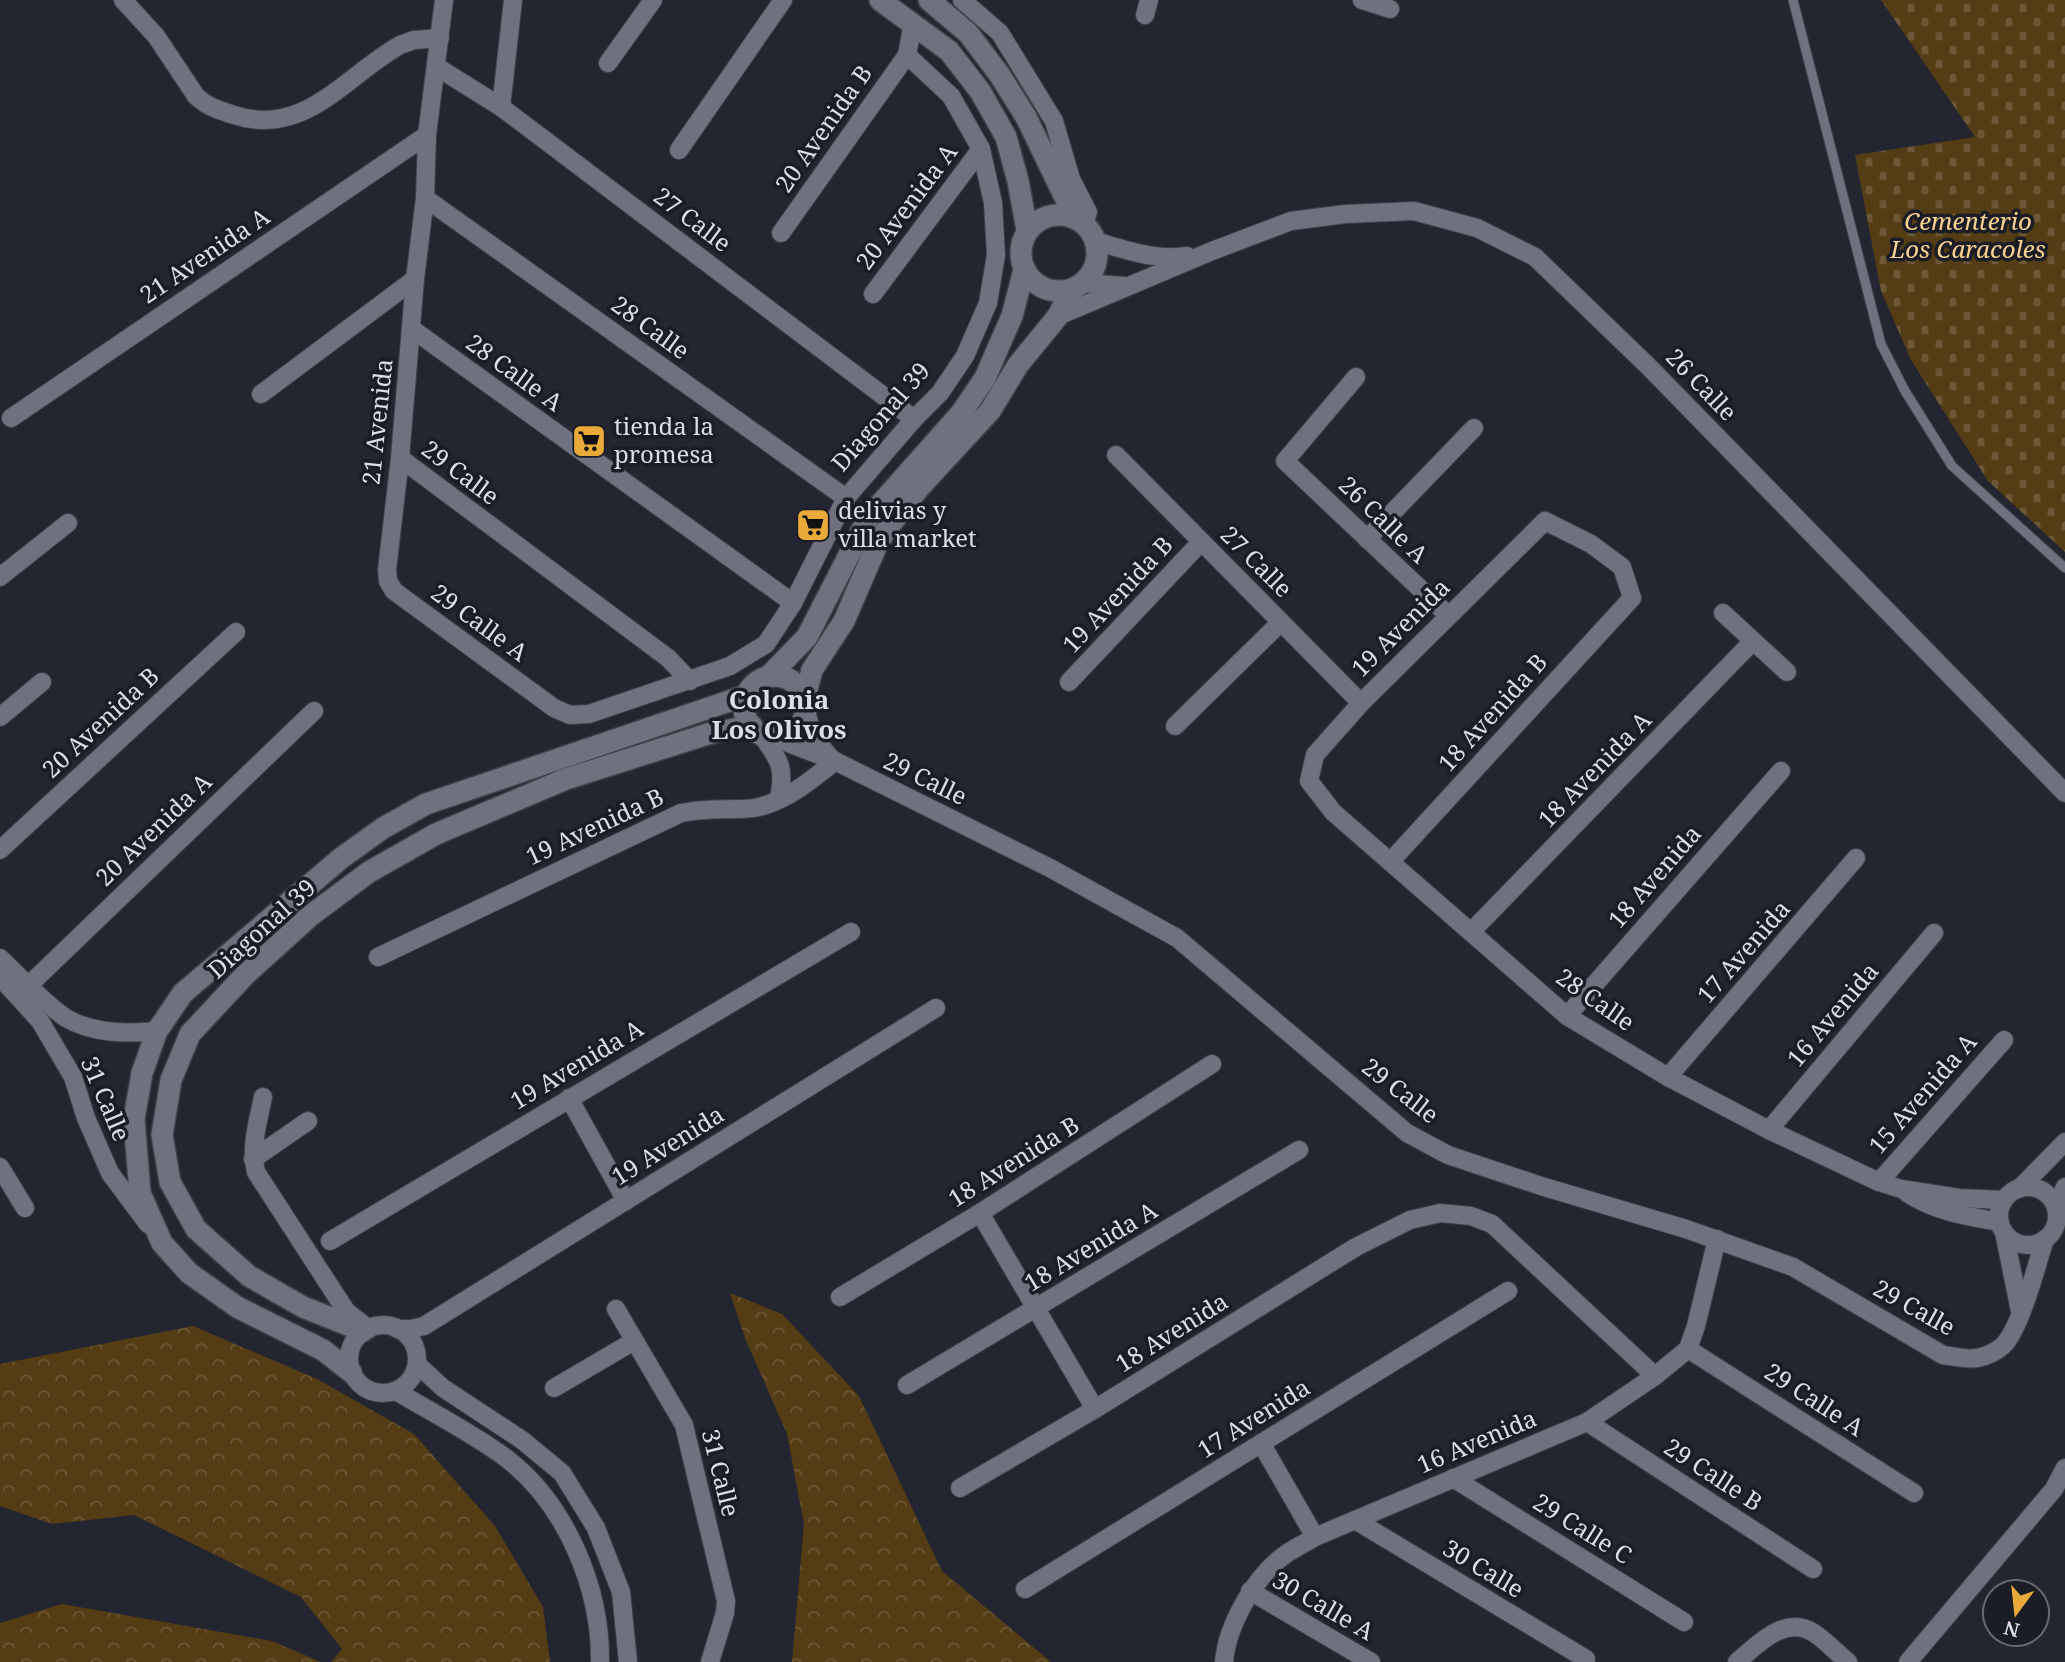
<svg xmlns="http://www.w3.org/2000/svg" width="2065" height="1662" font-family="'Noto Serif',serif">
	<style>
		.forest { fill: url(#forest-crowns) }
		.cemetery { fill: url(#cemetery-stones) }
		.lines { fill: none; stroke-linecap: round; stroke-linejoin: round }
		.service-casing { stroke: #3f4149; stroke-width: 11 }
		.minor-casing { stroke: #3f4149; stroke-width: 20 }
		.tertiary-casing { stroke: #3f4149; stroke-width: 24 }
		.service { stroke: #6f727e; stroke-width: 9 }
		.minor { stroke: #6f727e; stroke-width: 18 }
		.tertiary { stroke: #6f727e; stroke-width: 21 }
		.labels { text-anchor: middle; stroke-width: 7; stroke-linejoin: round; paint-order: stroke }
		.street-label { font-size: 24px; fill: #dcdee4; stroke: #1a1d26 }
		.park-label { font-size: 24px; font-style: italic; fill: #fdd291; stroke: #1a1d26 }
		.poi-label { font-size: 24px; fill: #dcdee4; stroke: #1a1d26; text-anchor: start }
		.neighbourhood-label { font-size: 26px; font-weight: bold; fill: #dcdee4; stroke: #1a1d26 }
	</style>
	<defs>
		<pattern id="forest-crowns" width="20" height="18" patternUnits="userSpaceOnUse" patternTransform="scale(1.75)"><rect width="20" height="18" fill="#543c14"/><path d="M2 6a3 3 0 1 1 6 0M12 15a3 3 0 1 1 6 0" fill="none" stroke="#6c5836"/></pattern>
		<pattern id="cemetery-stones" width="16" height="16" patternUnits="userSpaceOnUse" patternTransform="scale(1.75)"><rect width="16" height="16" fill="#543c14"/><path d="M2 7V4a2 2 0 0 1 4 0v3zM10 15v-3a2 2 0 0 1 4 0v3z" fill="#6c5836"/></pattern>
	</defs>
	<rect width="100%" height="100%" fill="#232630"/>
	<g class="forest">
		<polygon points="730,1293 782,1314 859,1396 942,1571 1051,1662 792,1662 804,1524 787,1434 745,1338"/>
		<polygon points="193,1326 317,1379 414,1434 495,1526 543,1607 550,1662 331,1662 342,1649 301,1597 134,1515 52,1524 0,1506 0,1364"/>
		<polygon points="62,1604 272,1641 321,1662 0,1662 0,1623"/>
	</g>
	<polygon class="cemetery" points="1881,0 2065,0 2065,552 1988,481 1911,360 1881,291 1855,155 1975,137"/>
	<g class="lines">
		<g class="service-casing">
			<polyline id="service" points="1793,0 1881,344 1905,391 1952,466 2065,568"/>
		</g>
		<g class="minor-casing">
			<g id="minor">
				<path d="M123,0L156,36L196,96C207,107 219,110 234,115C304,138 344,77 400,45L414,40L440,38"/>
				<polyline points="444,0 427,135 425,198 415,279 400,458 387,570 388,581 394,591 554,708 570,715 589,714 730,666 766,644 793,603 846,498 914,419 940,393 965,356 988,303 996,255 993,203 981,149 951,96 907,55"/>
				<polyline points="962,0 1000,33 1054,121 1071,179 1088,212 1084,223"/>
				<polyline points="1362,0 1390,9"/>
				<polyline points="1145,15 1149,0"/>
				<polyline points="608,63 653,0"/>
				<polyline points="437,67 501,107 914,419"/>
				<polyline points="501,107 513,0"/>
				<polyline points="679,150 783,0"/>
				<polyline points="425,198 846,498"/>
				<polyline points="781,233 907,55 913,23"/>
				<path d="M1095,241C1126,250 1156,261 1187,256"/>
				<polyline points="1084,283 1125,286"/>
				<polyline points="873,294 981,149"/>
				<polyline points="1058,316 1212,251 1291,221 1345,214 1414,211 1477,228 1535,257 1648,366 2065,793"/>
				<polyline points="412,329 793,603"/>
				<polyline points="1356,377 1285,461 1448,615"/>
				<polyline points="261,394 415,279"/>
				<polyline points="11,418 427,135"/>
				<polyline points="1116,455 1361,703"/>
				<polyline points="400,458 668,658 690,681"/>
				<polyline points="1367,539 1474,428"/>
				<polyline points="0,577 68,523"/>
				<polyline points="1723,613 1787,672"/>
				<polyline points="1069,682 1201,542"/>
				<path d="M806,711C810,730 818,745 832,759"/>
				<polyline points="0,717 42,682"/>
				<polyline points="1175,726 1281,622"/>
				<path d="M761,734C780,762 785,765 779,799"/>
				<path d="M773,737L835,761L1050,868L1177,938L1407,1133L1448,1155L1541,1186L1686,1229L1793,1267L1943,1355C1957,1357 1971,1361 1985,1356C1993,1353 2002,1348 2007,1341C2023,1319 2036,1267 2045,1239"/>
				<polyline points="0,850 236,632"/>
				<polyline points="1390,862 1632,598 1622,567 1591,544 1545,521 1361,703 1315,755 1309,781 1333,812 1567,1016 1668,1077 1769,1130 1879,1182 1901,1189 1959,1198 2004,1200"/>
				<polyline points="1471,932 1753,641"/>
				<path d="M378,957L681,813C702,809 721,809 742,809C777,809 809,782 835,761"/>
				<path d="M0,958C18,975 46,1005 66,1018C93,1034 127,1034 157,1031"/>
				<polyline points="0,977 40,1021 73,1077 86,1118 110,1173 148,1224"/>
				<polyline points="29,985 314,711"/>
				<polyline points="1567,1016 1781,771"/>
				<polyline points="1668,1077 1856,858"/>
				<path d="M263,1097C258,1122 250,1147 256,1172L346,1311L369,1329"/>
				<polyline points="569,1098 626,1201"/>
				<polyline points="1769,1130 1934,933"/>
				<polyline points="253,1159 308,1121"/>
				<polyline points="0,1167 25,1208"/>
				<polyline points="1879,1182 2004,1040"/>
				<circle cx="2028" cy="1216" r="29"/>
				<polyline points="2019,1189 2065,1142"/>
				<path d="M1907,1193C1936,1212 1966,1216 2000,1222"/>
				<polyline points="2056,1208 2065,1187"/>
				<polyline points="980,1213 1095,1409"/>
				<polyline points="2004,1232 2020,1311"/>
				<polyline points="330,1241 851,932"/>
				<polyline points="840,1297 980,1213 1212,1064"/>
				<polyline points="616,1309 684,1425 726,1601 725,1613 710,1662"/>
				<circle cx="383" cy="1359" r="34"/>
				<polyline points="397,1329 411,1329 424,1326 936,1008"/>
				<polyline points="1688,1349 1914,1493"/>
				<polyline points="417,1364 443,1388 522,1440 562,1473 596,1528 621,1592 628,1662"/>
				<polyline points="907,1385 1299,1150"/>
				<polyline points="554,1388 634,1341"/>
				<path d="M396,1391C431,1412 474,1434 506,1458C566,1504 601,1588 600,1662"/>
				<polyline points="1587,1422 1813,1569"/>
				<polyline points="1261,1443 1315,1537"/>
				<polyline points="1453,1478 1684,1622"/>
				<polyline points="960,1488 1095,1409 1356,1247 1410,1220 1440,1213 1471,1216 1492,1224 1655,1376"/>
				<polyline points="1355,1520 1586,1659"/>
				<polyline points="1025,1589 1508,1291"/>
				<polyline points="1250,1591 1371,1662"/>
				<path d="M1224,1662C1227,1625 1255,1576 1286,1554C1295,1548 1305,1543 1315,1537L1587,1422L1655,1376L1688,1349L1696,1326L1717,1239"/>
				<path d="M1737,1662C1757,1645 1785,1614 1814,1633C1826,1641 1837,1653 1848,1662"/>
				<polyline points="1908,1662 2054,1489 2065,1468"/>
			</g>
		</g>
		<g class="tertiary-casing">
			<g id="tertiary">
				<polyline points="880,0 949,51 980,91 1006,137 1018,181 1027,230"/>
				<polyline points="929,0 968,33 999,74 1026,117 1075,218"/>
				<circle cx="1059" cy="253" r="38"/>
				<circle cx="775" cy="707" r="31"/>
				<polyline points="768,677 807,637 868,518 962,412 985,378 1012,316 1024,270"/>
				<polyline points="805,697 812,670 844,621 876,547 886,530 918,489 990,411 1018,365 1058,316 1071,290"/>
				<polyline points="363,1331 303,1307 249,1276 196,1229 170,1182 162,1135 171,1080 190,1034 245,975 310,916 369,872 436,834 566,779 711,733 752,726"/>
				<polyline points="351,1372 323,1350 237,1307 189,1273 162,1243 140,1193 134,1119 142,1073 157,1031 183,993 340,859 383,828 426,804 747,695"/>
			</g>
		</g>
		<use href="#service" class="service"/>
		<use href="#minor" class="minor"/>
		<use href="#tertiary" class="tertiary"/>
	</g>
	<defs>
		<g id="supermarket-square" transform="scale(1.75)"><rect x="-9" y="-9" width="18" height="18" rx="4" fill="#eaaa39" stroke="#1a1d26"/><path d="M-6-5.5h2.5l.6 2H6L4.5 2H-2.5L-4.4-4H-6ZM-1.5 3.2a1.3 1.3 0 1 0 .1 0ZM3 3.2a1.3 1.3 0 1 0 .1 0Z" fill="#111"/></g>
	</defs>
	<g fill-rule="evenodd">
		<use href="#supermarket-square" x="589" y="441"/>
		<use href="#supermarket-square" x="813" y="525"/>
	</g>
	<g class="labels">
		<g class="street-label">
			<text transform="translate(824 129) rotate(-55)" y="8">20 Avenida B</text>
			<text transform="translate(907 207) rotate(-53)" y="8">20 Avenida A</text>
			<text transform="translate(692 220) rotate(37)" y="8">27 Calle</text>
			<text transform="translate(205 256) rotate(-34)" y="8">21 Avenida A</text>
			<text transform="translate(650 328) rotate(36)" y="8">28 Calle</text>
			<text transform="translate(514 373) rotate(36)" y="8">28 Calle A</text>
			<text transform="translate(1701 385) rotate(46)" y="8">26 Calle</text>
			<text transform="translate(881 417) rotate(-49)" y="8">Diagonal 39</text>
			<text transform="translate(378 422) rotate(-84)" y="8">21 Avenida</text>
			<text transform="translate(460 473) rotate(37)" y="8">29 Calle</text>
			<text transform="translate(1383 520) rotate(44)" y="8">26 Calle A</text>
			<text transform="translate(1256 562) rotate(45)" y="8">27 Calle</text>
			<text transform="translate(1118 595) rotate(-47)" y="8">19 Avenida B</text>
			<text transform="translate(479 623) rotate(36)" y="8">29 Calle A</text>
			<text transform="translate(1401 628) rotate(-45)" y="8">19 Avenida</text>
			<text transform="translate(1493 713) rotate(-48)" y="8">18 Avenida B</text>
			<text transform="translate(101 723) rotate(-43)" y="8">20 Avenida B</text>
			<text transform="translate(1595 770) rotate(-46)" y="8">18 Avenida A</text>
			<text transform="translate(925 779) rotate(26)" y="8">29 Calle</text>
			<text transform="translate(595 827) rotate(-25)" y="8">19 Avenida B</text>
			<text transform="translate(154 830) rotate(-44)" y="8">20 Avenida A</text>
			<text transform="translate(1655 877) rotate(-49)" y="8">18 Avenida</text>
			<text transform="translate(262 929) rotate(-42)" y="8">Diagonal 39</text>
			<text transform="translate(1744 952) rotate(-49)" y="8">17 Avenida</text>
			<text transform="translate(1595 1000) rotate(35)" y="8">28 Calle</text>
			<text transform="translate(1833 1015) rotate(-50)" y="8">16 Avenida</text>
			<text transform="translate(577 1065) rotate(-31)" y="8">19 Avenida A</text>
			<text transform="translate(1400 1091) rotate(38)" y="8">29 Calle</text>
			<text transform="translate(1923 1094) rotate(-49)" y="8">15 Avenida A</text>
			<text transform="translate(105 1099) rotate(67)" y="8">31 Calle</text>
			<text transform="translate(668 1146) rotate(-32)" y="8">19 Avenida</text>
			<text transform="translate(1014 1162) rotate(-32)" y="8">18 Avenida B</text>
			<text transform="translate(1091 1247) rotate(-31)" y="8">18 Avenida A</text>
			<text transform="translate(1914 1308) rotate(29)" y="8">29 Calle</text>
			<text transform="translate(1172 1333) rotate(-32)" y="8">18 Avenida</text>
			<text transform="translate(1814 1400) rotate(33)" y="8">29 Calle A</text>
			<text transform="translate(1254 1419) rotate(-32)" y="8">17 Avenida</text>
			<text transform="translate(1477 1442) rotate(-23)" y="8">16 Avenida</text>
			<text transform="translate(720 1473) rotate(76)" y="8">31 Calle</text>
			<text transform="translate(1713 1475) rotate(33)" y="8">29 Calle B</text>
			<text transform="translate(1582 1529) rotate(32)" y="8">29 Calle C</text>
			<text transform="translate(1483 1569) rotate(31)" y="8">30 Calle</text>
			<text transform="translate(1323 1606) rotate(30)" y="8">30 Calle A</text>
		</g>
		<g class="park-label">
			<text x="1968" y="230">Cementerio<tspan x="1968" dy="28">Los Caracoles</tspan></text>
		</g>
		<g class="poi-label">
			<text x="614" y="435">tienda la<tspan x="614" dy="28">promesa</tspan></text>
			<text x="838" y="519">delivias y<tspan x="838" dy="28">villa market</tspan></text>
		</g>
		<g class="neighbourhood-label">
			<text x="779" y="709">Colonia<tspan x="779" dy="30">Los Olivos</tspan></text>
		</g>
	</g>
	<g transform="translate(2016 1613) rotate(195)"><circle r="33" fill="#1a1d26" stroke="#686a72" stroke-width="2"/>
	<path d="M0-5L12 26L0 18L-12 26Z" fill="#eaaa39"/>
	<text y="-10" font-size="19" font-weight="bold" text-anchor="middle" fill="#dcdee4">N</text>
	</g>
</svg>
